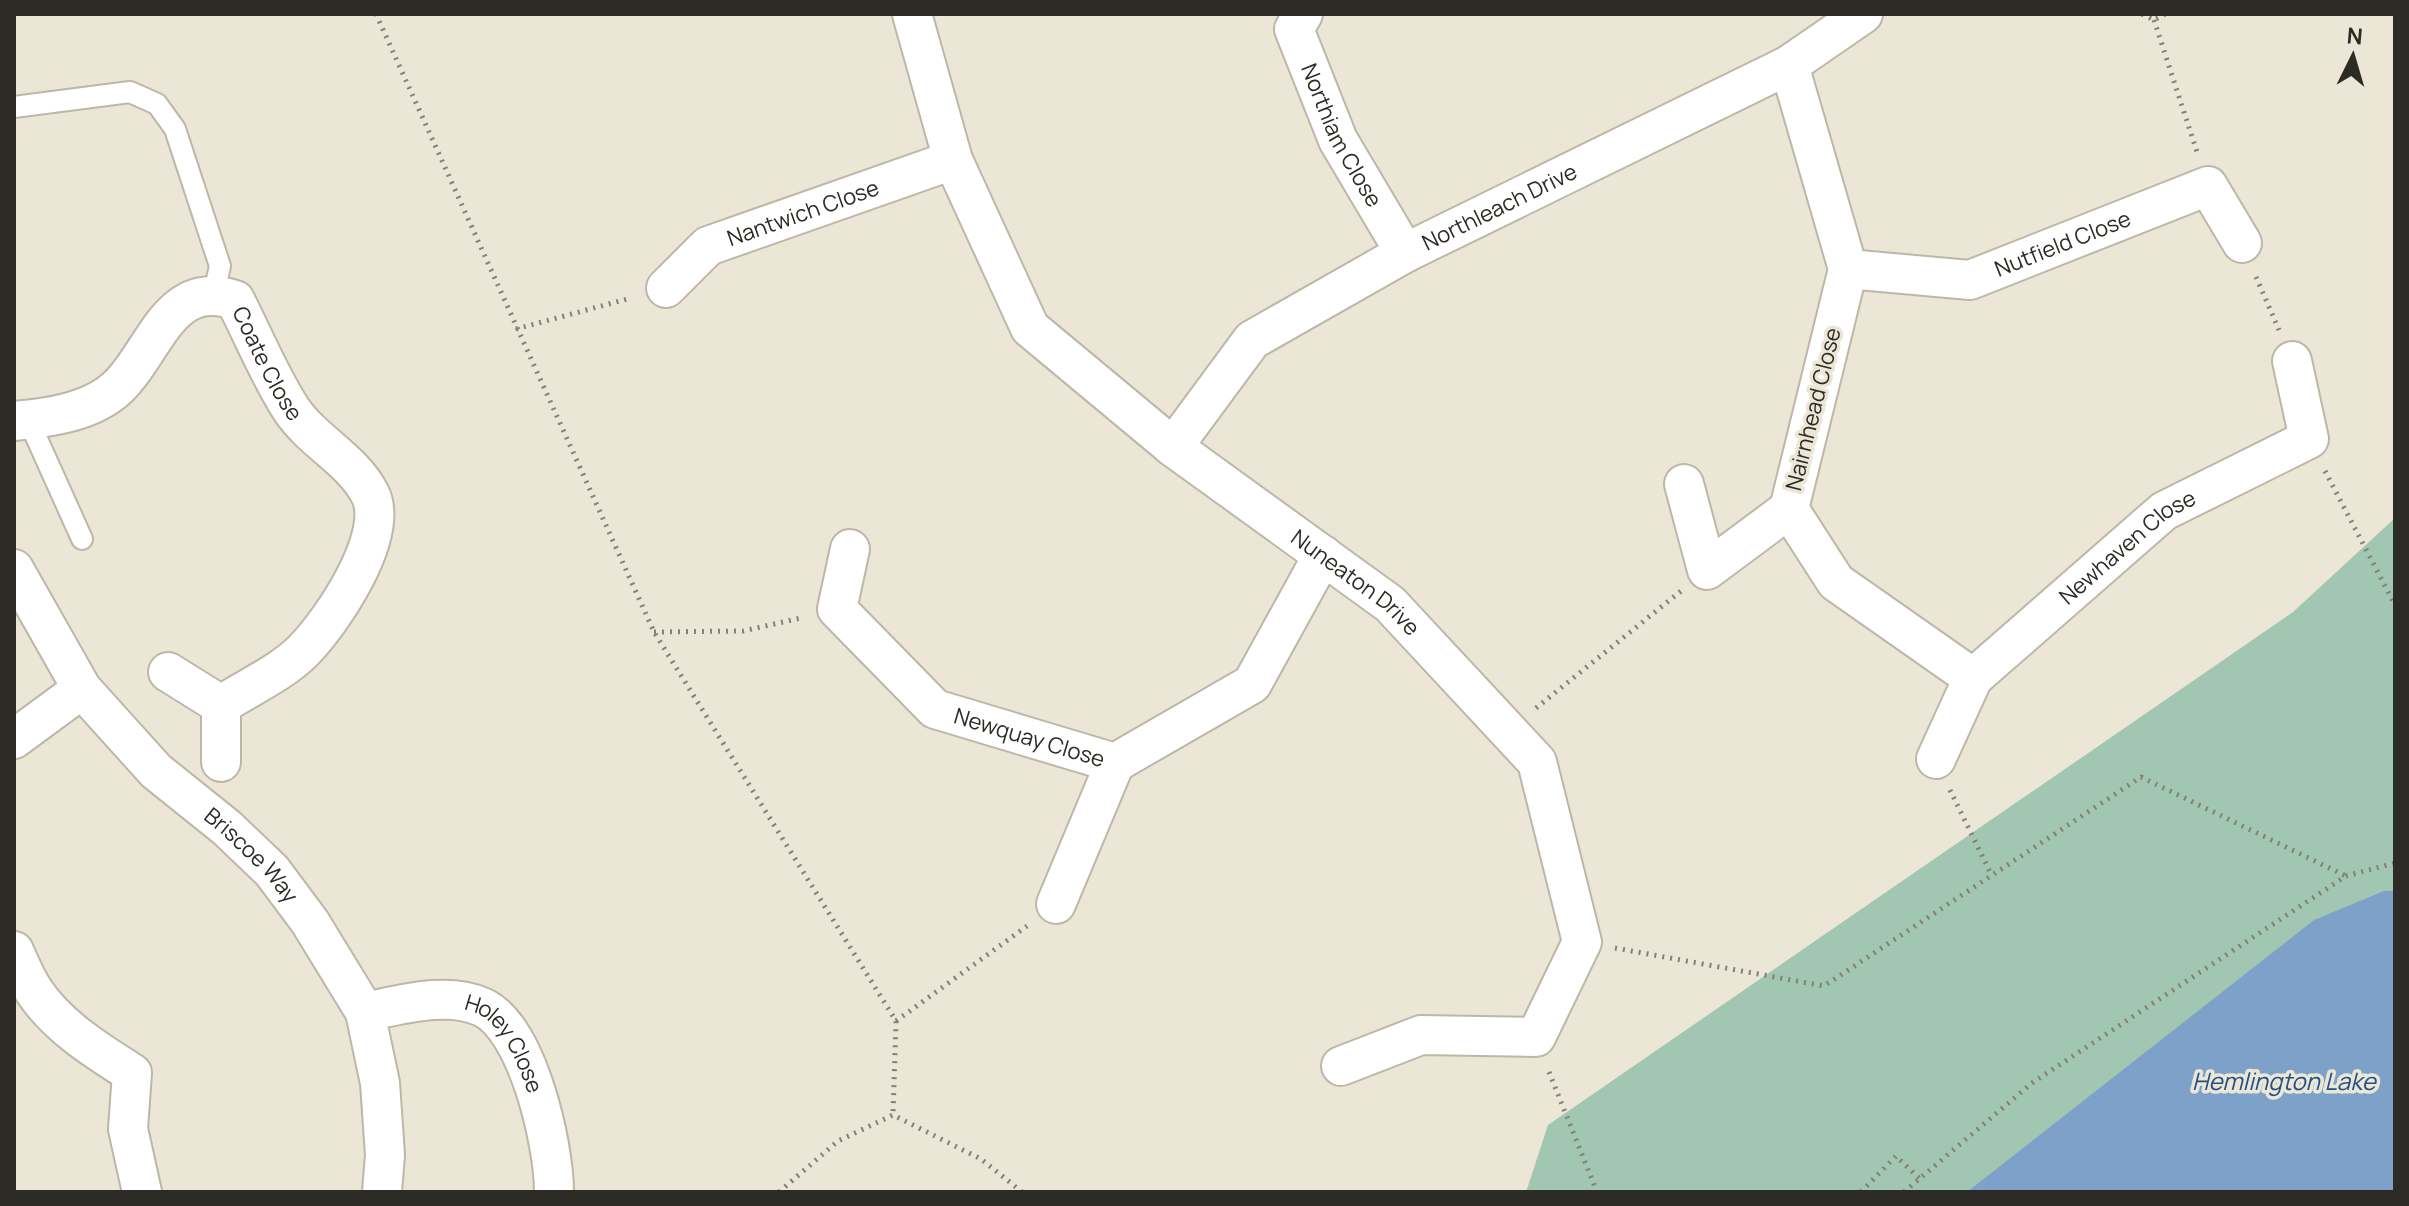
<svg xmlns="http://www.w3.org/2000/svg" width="2409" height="1206" font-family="Manrope,sans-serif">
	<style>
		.green { fill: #a1c7b3 }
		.water { fill: #7ea1ca }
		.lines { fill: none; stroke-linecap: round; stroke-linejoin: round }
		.service-casing { stroke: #bdb7a7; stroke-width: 24 }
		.minor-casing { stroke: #bdb7a7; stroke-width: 42 }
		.path { stroke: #848075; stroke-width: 5; stroke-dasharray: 2 6; stroke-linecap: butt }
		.service { stroke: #fff; stroke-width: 20 }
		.minor { stroke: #fff; stroke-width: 38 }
		.labels { text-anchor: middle; stroke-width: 7; stroke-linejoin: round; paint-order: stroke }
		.street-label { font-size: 22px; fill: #2d2b25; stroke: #ece6d6 }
		.water-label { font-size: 24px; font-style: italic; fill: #215287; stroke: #ece6d6 }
	</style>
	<rect width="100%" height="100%" fill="#ece6d6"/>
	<polygon class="green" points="2395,518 2395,1192 1526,1192 1548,1125 2293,612"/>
	<polygon class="water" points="2384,891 2395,891 2395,1192 1967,1192 2314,920"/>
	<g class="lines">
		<g class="service-casing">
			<g id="service">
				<polyline points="14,107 130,92 157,104 175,129 220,266 214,293"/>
				<polyline points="28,419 82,539"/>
			</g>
		</g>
		<g class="minor-casing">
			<g id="minor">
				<path id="s1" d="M912,14L953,160L1030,328L1173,447L1390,604L1537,762L1582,942L1536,1037L1421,1035L1341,1066"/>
				<path id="s2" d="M1303,14L1294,29L1338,140L1405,253"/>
				<polyline points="1789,65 1848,269 1789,509 1836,582 1973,678"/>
				<path id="s3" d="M1848,269L1970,280L2208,186L2242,243"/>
				<path id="s4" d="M666,288L708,246L953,160"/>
				<path id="s5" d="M14,421C48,418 92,412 118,387C155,352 168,278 235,300C253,335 269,375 291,409C313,442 352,459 370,494C391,535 331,623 303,651C281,673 247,688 221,705"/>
				<path id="s6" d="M1173,447L1252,340L1405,253L1789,65L1863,14"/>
				<polyline points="1684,484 1707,570 1789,509"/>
				<path id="s7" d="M850,549L837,609L935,709L1115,763L1252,684L1323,555"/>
				<path id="s8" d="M14,569L82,689L156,771L227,828L272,871L310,922L365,1012L380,1083L385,1155L382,1192"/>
				<polyline points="168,672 221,705 221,762"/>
				<polyline points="14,739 82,689"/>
				<path id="s9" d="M1936,759L1973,678L2164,511L2309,439L2292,361"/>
				<polyline points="1056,904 1115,763"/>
				<path d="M14,951C20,964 26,979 34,991C57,1026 97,1051 132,1073L128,1129L142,1192"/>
				<path id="s10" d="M365,1012C400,1005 447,991 482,1007C528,1028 554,1145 554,1192"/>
			</g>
		</g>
		<g class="path">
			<polyline points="376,14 654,632 896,1021 893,1115"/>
			<polyline points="2142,14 2154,20 2165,14"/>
			<polyline points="2154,20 2197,152"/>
			<polyline points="2256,277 2279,330"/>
			<polyline points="516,329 631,298"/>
			<polyline points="2325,471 2395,605"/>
			<polyline points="654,632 743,631 801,618"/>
			<polyline points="1536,708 1681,591"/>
			<polyline points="1950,790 1992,876"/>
			<polyline points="1615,948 1824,986 2141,777 2346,876"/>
			<polyline points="896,1021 1027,926"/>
			<polyline points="1549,1072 1597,1192"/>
			<polyline points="779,1192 838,1141 893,1115 981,1159 1022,1192"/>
			<polyline points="1861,1192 1896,1156 1919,1178"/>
			<polyline points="1904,1192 2032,1083 2346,876 2395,863"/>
		</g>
		<use href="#service" class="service"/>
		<use href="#minor" class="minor"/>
	</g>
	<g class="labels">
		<g class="street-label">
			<text dy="8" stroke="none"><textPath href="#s2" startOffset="134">Northiam Close</textPath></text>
			<text dy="8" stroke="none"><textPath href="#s6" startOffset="414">Northleach Drive</textPath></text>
			<text dy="8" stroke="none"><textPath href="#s4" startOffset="160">Nantwich Close</textPath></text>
			<text dy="8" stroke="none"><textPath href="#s3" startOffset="222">Nutfield Close</textPath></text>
			<text dy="8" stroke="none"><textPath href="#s5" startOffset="342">Coate Close</textPath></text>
			<text transform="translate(1813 409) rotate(-76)" y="8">Nairnhead Close</text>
			<text dy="8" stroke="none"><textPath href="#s9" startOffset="292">Newhaven Close</textPath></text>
			<text dy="8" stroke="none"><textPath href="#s1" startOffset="750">Nuneaton Drive</textPath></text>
			<text dy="8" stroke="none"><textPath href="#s7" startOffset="300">Newquay Close</textPath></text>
			<text dy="8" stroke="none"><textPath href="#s8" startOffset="376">Briscoe Way</textPath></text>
			<text dy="8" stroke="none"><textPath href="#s10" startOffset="162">Holey Close</textPath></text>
		</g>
		<g class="water-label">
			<text x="2284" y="1090">Hemlington Lake</text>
		</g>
	</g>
	<rect width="2409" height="1206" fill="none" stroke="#2d2b25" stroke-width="32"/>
	<g transform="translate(2353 56) rotate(5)" stroke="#ece6d6" stroke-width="6" paint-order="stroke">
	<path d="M0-6L14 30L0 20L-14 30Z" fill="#2d2b25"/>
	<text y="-12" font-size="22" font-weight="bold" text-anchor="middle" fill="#2d2b25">N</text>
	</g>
</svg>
